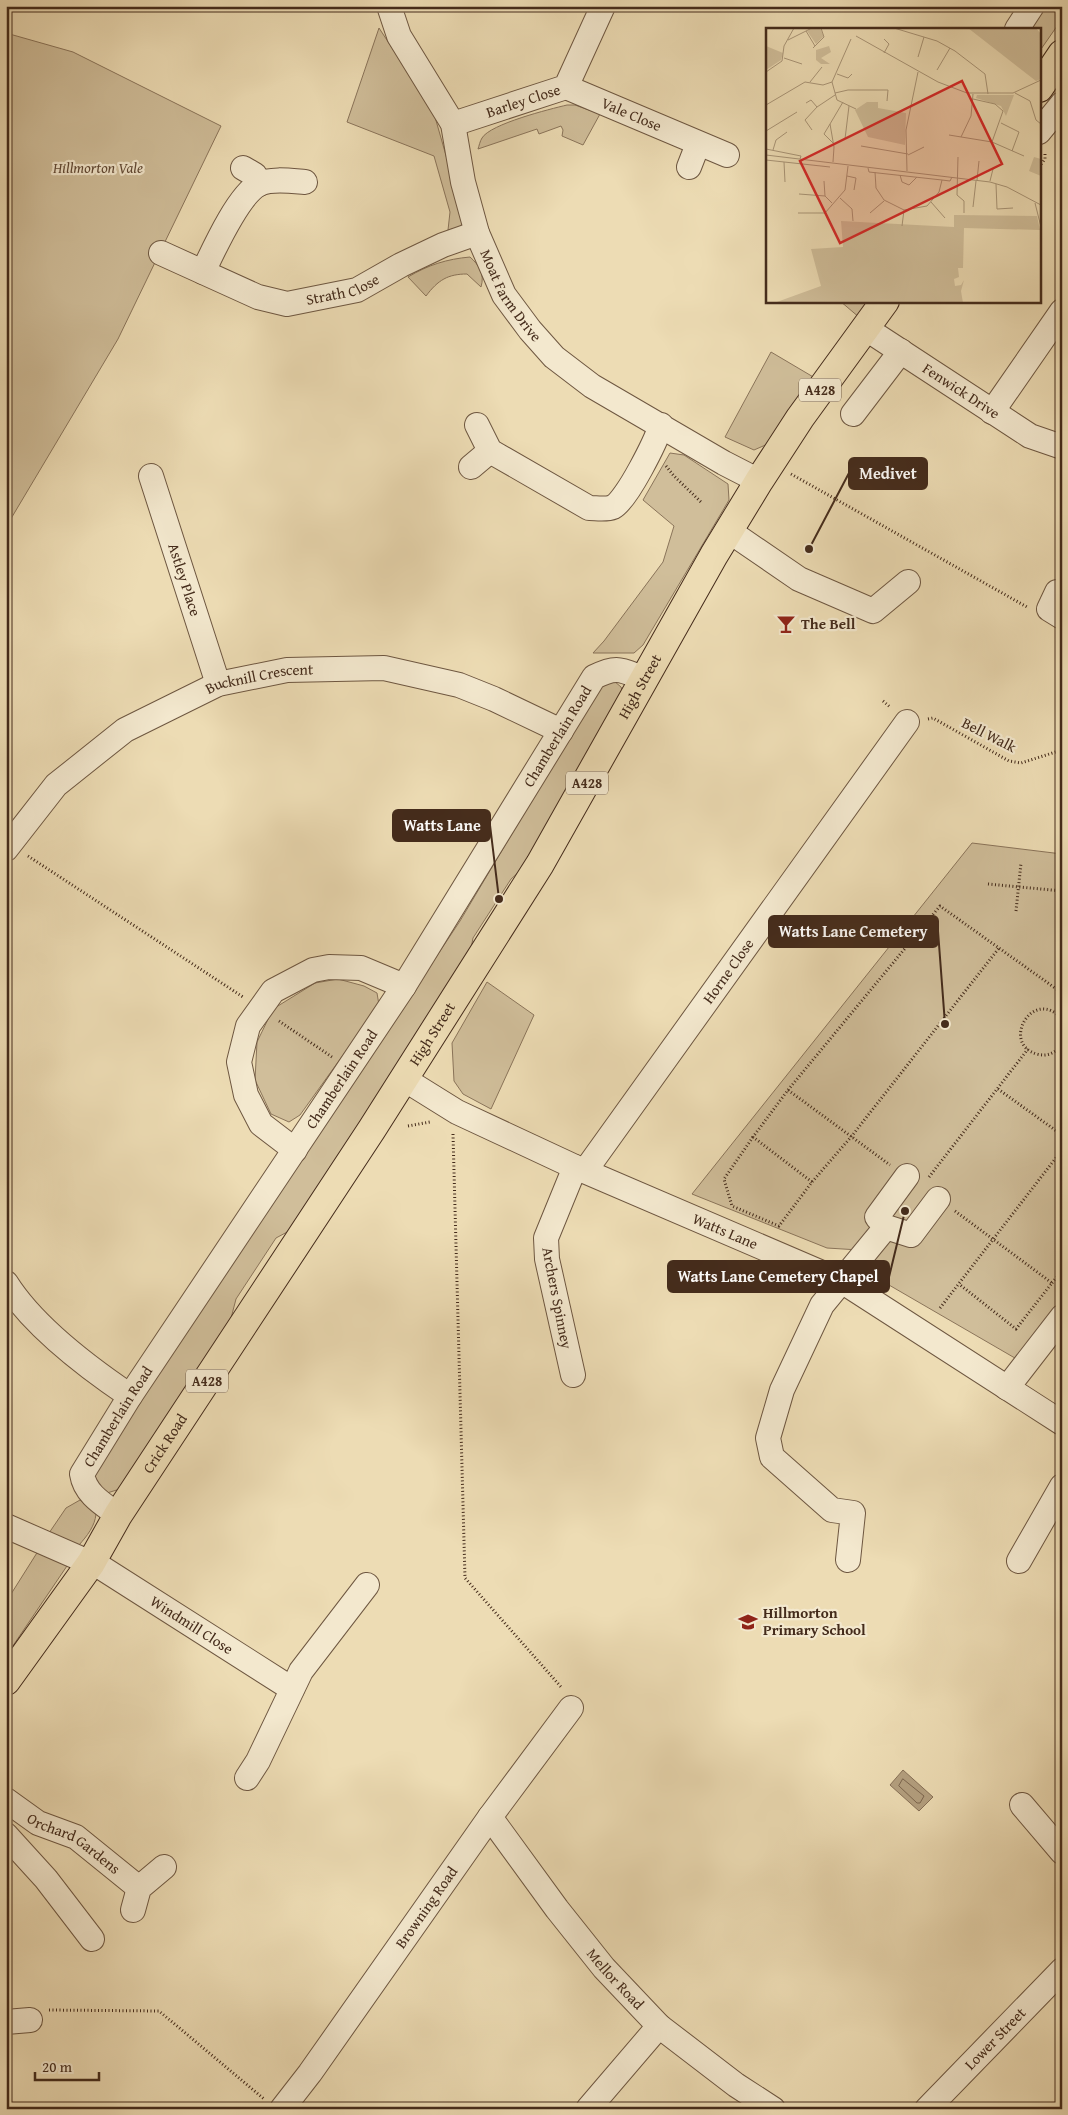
<svg xmlns="http://www.w3.org/2000/svg" width="1068" height="2115" font-family="'Gentium Book Plus',serif">
	<style>
		.green { fill: #d0be9a; stroke: #8a745a }
		.water { fill: #b4a080; stroke: #877158 }
		.lines { fill: none; stroke-linecap: round; stroke-linejoin: round }
		.shore { stroke: #7c664e; stroke-width: 1 }
		.minor-casing { stroke: #6e5741; stroke-width: 26 }
		.highway-casing { stroke: #442b1b; stroke-width: 30 }
		.path { stroke: #442b1b; stroke-width: 3; stroke-dasharray: 1 2.5; stroke-linecap: butt }
		.minor { stroke: #f3e8ce; stroke-width: 24 }
		.highway { stroke: #eddcb4; stroke-width: 28 }
		.labels { text-anchor: middle; stroke-width: 4.5; stroke-linejoin: round; paint-order: stroke }
		.shield { fill: #f3e8ce; stroke: #786451; stroke-width: 1 }
		.shield-label { font-size: 14px; font-weight: bold; fill: #442b1b }
		.street-label { font-size: 15px; fill: #442b1b; stroke: #f3e8ce }
		.park-label { font-size: 15px; font-style: italic; fill: #604834; stroke: #f3e8ce }
		.poi-label { font-size: 15px; font-weight: bold; fill: #442b1b; stroke: #f3e8ce; text-anchor: start }
		.inset-road { fill: none; stroke: #a99577; stroke-width: 1 }
		.view { fill: #d62828; fill-opacity: 0.15; stroke: #d62828; stroke-width: 2.5 }
		.inset-edge { fill: none; stroke: #442b1b; stroke-width: 2.5 }
		.leader { fill: none; stroke: #442b1b; stroke-width: 2 }
		.callout-dot { fill: #442b1b; stroke: #f3e8ce; stroke-width: 2 }
		.callout { fill: #442b1b; stroke: #442b1b; stroke-width: 2 }
		.callout-label { font-size: 16px; text-anchor: middle; font-weight: bold; fill: #fff }
	</style>
	<rect width="100%" height="100%" fill="#eddcb4"/>
	<filter id="stains"><feTurbulence type="fractalNoise" baseFrequency=".004" numOctaves="4"/><feColorMatrix values="0 0 0 0 .2 0 0 0 0 .09 0 0 0 0 .02 0 0 0 .5 -.17"/></filter>
	<radialGradient id="worn" r=".72"><stop offset=".6" stop-color="#630" stop-opacity="0"/><stop offset="1" stop-color="#630" stop-opacity=".3"/></radialGradient>
	<g class="green">
		<polygon points="1038,6 1062,6 1062,19 1039,52 1039,29 1024,29"/>
		<polygon points="379,28 433,110 463,215 461,227 448,230 450,212 434,156 347,122"/>
		<polygon points="6,33 73,52 221,126 118,339 6,527"/>
		<path d="M567,105H575L600,114L583,145L562,136L563,130L561,126L539,134L537,129L478,149C479,146 480,141 482,138C490,124 550,109 567,105Z"/>
		<path d="M470,257C479,265 485,274 481,287L467,274C448,274 438,280 426,296L408,277C428,265 447,259 470,257Z"/>
		<polygon points="840,301 871,301 860,318"/>
		<polygon points="771,352 815,378 770,443 754,450 725,437"/>
		<polygon points="670,453 684,455 728,484 729,500 643,645 634,653 593,653 604,641 663,562 674,526 643,500"/>
		<polygon points="614,681 621,687 624,694 528,864 511,879 473,938 469,959 289,1231 276,1238 236,1299 230,1322 120,1489 107,1493 93,1480 99,1463 460,921 602,682"/>
		<polygon points="972,843 1062,854 1062,1305 1020,1361 889,1285 869,1258 859,1250 827,1248 692,1194"/>
		<polygon points="338,979 364,986 377,993 379,1005 300,1115 289,1122 271,1114 255,1080 257,1042 273,1009 315,983"/>
		<polygon points="487,982 534,1015 491,1109 463,1094 454,1081 452,1043"/>
		<path d="M80,1500L96,1514C95,1526 87,1536 79,1545L49,1533L66,1508Z"/>
		<polygon points="40,1548 69,1563 6,1656 6,1602"/>
	</g>
	<polygon class="water" points="903,1770 933,1797 919,1811 890,1785"/>
	<g class="lines">
		<polygon class="shore" points="903,1779 924,1796 920,1803 917,1803 899,1786"/>
		<g class="minor-casing">
			<g id="minor">
				<path id="s1" d="M389,6L399,36L453,124L463,182L477,233L504,295L530,330L554,357L592,386L724,463L759,481"/>
				<polyline points="1017,29 1032,6"/>
				<path id="s2" d="M566,87L727,155"/>
				<path id="s3" d="M453,124L566,87L603,6"/>
				<polyline points="1039,132 1062,104"/>
				<polyline points="689,167 698,144"/>
				<polyline points="243,168 255,175 259,184"/>
				<path id="s4" d="M161,253L258,297L287,304L357,290L401,265L443,245L477,233"/>
				<path d="M203,272C213,251 238,195 259,184C271,178 292,181 305,182"/>
				<path id="s5" d="M865,328L1030,436L1062,447"/>
				<polyline points="992,412 1062,311"/>
				<polyline points="853,414 901,351"/>
				<path d="M477,425L490,451L589,508C596,508 606,510 613,507C627,500 656,441 661,425"/>
				<polyline points="471,467 490,451"/>
				<path id="s6" d="M151,476L218,684"/>
				<polyline points="729,531 799,579 873,611 908,582"/>
				<polyline points="1057,592 1049,609 1062,617"/>
				<path id="s7" d="M6,849L56,785L125,730L218,684L287,670L384,668L459,685L494,699L561,731"/>
				<path id="s8" d="M404,1079L457,1112L575,1167L843,1282L1062,1423"/>
				<polyline points="295,1150 261,1124 246,1095 239,1062 248,1026 273,991 313,970 329,967 361,968 404,986"/>
				<path id="s9" d="M585,1171L907,722"/>
				<polyline points="907,1176 877,1217 886,1227 911,1235 938,1199"/>
				<path d="M6,1283C33,1326 87,1367 130,1396"/>
				<polyline points="573,1375 547,1259 546,1238 575,1167"/>
				<polyline points="1007,1388 1062,1317"/>
				<path id="s10" d="M118,1515C103,1504 85,1494 82,1474L130,1396L404,986L594,677C618,665 621,670 645,679"/>
				<path id="s11" d="M6,1526L102,1568L292,1689"/>
				<polyline points="848,1560 853,1513 832,1510 772,1457 768,1438 782,1390 822,1305 886,1227"/>
				<polyline points="1019,1561 1062,1486"/>
				<polyline points="247,1778 258,1761 301,1671 367,1585"/>
				<path id="s12" d="M6,1800L38,1823L76,1837L139,1888"/>
				<polyline points="1022,1805 1062,1852"/>
				<path id="s13" d="M490,1817L557,1909L604,1968L659,2026L736,2085L773,2109"/>
				<polyline points="6,1835 46,1879 92,1939"/>
				<polyline points="133,1910 139,1888 164,1867"/>
				<polyline points="6,2022 30,2020"/>
				<path id="s14" d="M282,2109L310,2073L490,1817L571,1708"/>
				<polyline points="588,2109 659,2026"/>
				<path id="s15" d="M927,2109L1062,1970"/>
			</g>
		</g>
		<g class="highway-casing">
			<g id="highway">
				<polyline points="1039,88 1062,54"/>
				<path id="s16" d="M6,1681L91,1563L118,1515L372,1129L540,864L714,555L759,481L800,418L885,301"/>
			</g>
		</g>
		<g class="path">
			<polyline points="1039,167 1045,159 1045,152"/>
			<polyline points="666,466 674,476 702,503"/>
			<polyline points="791,474 1027,607"/>
			<polyline points="883,701 890,707"/>
			<polyline points="928,719 933,718 1009,761 1021,763 1062,750"/>
			<polyline points="28,856 243,997"/>
			<polyline points="988,884 1062,891"/>
			<polyline points="1016,911 1021,863"/>
			<path d="M1062,1019C1033,986 1000,1044 1037,1054C1047,1057 1055,1053 1062,1045"/>
			<polyline points="279,1021 332,1057"/>
			<polyline points="998,1089 1062,1135"/>
			<polyline points="788,1090 940,906 1062,993"/>
			<polyline points="408,1126 430,1122"/>
			<polyline points="453,1134 465,1578 562,1688"/>
			<polyline points="753,1137 724,1179 732,1206 779,1226 812,1182 851,1137 999,948"/>
			<polyline points="929,1177 1028,1049"/>
			<polyline points="812,1182 753,1137 788,1090 890,1165"/>
			<polyline points="955,1211 1052,1283 1016,1329 959,1284"/>
			<polyline points="1052,1283 1062,1271"/>
			<polyline points="940,1308 1062,1150"/>
			<polyline points="49,2010 159,2011 264,2099"/>
		</g>
		<use href="#minor" class="minor"/>
		<use href="#highway" class="highway"/>
	</g>
	<defs>
		<g id="bar-bare" transform="scale(1.5)"><path d="M-6-5H6L.8 .8V4.5H3.5V6h-7V4.5H-.8V.8Z" fill="#8f2418" stroke="#f3e8ce" stroke-width="2.5" paint-order="stroke"/></g>
		<g id="school-bare" transform="scale(1.5)"><path d="M0-5L7-2L0 1L-7-2ZM-4 1L0 2.5L4 1V4Q0 6-4 4Z" fill="#8f2418" stroke="#f3e8ce" stroke-width="2.5" paint-order="stroke"/></g>
	</defs>
	<g fill-rule="evenodd">
		<use href="#bar-bare" x="786" y="624"/>
		<use href="#school-bare" x="748" y="1622"/>
	</g>
	<g class="labels">
		<g class="shield">
			<rect x="799" y="378.5" width="42" height="23" rx="4"/>
			<rect x="566" y="771.5" width="42" height="23" rx="4"/>
			<rect x="186" y="1369.5" width="42" height="23" rx="4"/>
		</g>
		<g class="shield-label">
			<text x="820" y="395">A428</text>
			<text x="587" y="788">A428</text>
			<text x="207" y="1386">A428</text>
		</g>
		<g class="street-label">
			<text dy="5" stroke="none"><textPath href="#s3" startOffset="74">Barley Close</textPath></text>
			<text dy="5" stroke="none"><textPath href="#s2" startOffset="71">Vale Close</textPath></text>
			<text dy="5" stroke="none"><textPath href="#s4" startOffset="194">Strath Close</textPath></text>
			<text dy="5" stroke="none"><textPath href="#s1" startOffset="318">Moat Farm Drive</textPath></text>
			<text dy="5" stroke="none"><textPath href="#s5" startOffset="115">Fenwick Drive</textPath></text>
			<text dy="5" stroke="none"><textPath href="#s6" startOffset="109">Astley Place</textPath></text>
			<text dy="5" stroke="none"><textPath href="#s7" startOffset="315">Bucknill Crescent</textPath></text>
			<text dy="5" stroke="none"><textPath href="#s16" startOffset="1180">High Street</textPath></text>
			<text transform="translate(989 735) rotate(27)" y="5">Bell Walk</text>
			<text dy="5" stroke="none"><textPath href="#s10" startOffset="934">Chamberlain Road</textPath></text>
			<text dy="5" stroke="none"><textPath href="#s9" startOffset="246">Horne Close</textPath></text>
			<text dy="5" stroke="none"><textPath href="#s16" startOffset="775">High Street</textPath></text>
			<text dy="5" stroke="none"><textPath href="#s10" startOffset="529">Chamberlain Road</textPath></text>
			<text dy="5" stroke="none"><textPath href="#s8" startOffset="356">Watts Lane</textPath></text>
			<text transform="translate(557 1298) rotate(79)" y="5">Archers Spinney</text>
			<text dy="5" stroke="none"><textPath href="#s10" startOffset="124">Chamberlain Road</textPath></text>
			<text dy="5" stroke="none"><textPath href="#s16" startOffset="286">Crick Road</textPath></text>
			<text dy="5" stroke="none"><textPath href="#s11" startOffset="211">Windmill Close</textPath></text>
			<text dy="5" stroke="none"><textPath href="#s12" startOffset="81">Orchard Gardens</textPath></text>
			<text dy="5" stroke="none"><textPath href="#s14" startOffset="248">Browning Road</textPath></text>
			<text dy="5" stroke="none"><textPath href="#s13" startOffset="205">Mellor Road</textPath></text>
			<text dy="5" stroke="none"><textPath href="#s15" startOffset="98">Lower Street</textPath></text>
		</g>
		<g class="park-label">
			<text x="98" y="173">Hillmorton Vale</text>
		</g>
		<g class="poi-label">
			<text x="801" y="629">The Bell</text>
			<text x="763" y="1618">Hillmorton<tspan x="763" dy="17">Primary School</tspan></text>
		</g>
	</g>
	<g transform="translate(766 28)">
		<rect width="275" height="275" fill="#eddcb4"/>
		<path d="M47,0H54L58,8L50,16L41,3ZM202,0H270L275,6V51L270,53ZM0,18L17,25L15,32L0,42ZM63,18L65,24L55,30L64,36H55L50,32V22ZM211,67H248L240,88L235,78L210,70ZM101,74H112V80L140,85L139,117L102,109L89,82ZM268,129L275,131V148L263,143ZM188,187L271,188L274,202L198,200L197,240H192L193,249L188,251L189,258L195,257L198,252L195,263L197,275H8L55,258L45,221L77,219L75,193L188,199Z" fill="#d0be9a"/>
		<path class="inset-road" d="M128,0L171,13L189,23L219,46L222,66M40,3L49,18M90,8L172,54L201,65H247L275,52M118,11L123,16L118,25M22,12L46,0M47,20L58,9L55,0M152,29L158,9M18,30L36,36M171,42L184,20M0,44L16,33L18,18L28,0M71,46L82,50L86,46M44,54L56,39M66,54L71,72L90,81M69,65L82,62H122L121,73M249,65L264,73L270,92L275,96M207,71L229,76L237,83L226,114M40,75L45,72L51,79M0,77L39,54L57,57L66,54L85,11M235,95L253,104L246,123M64,96L58,106L68,116M46,102L39,92L51,79L69,67M0,103L31,84M183,107L226,114L258,128M195,109L205,88L207,66M79,111L83,78M95,118L142,126M0,121L35,128L34,131M7,122L10,112L21,104M0,127L224,154L241,159L275,177M142,127L158,119M192,129L191,167L198,173V185M0,132L64,139M18,134L19,154M67,134L68,119L64,96L77,74M102,140L103,144L176,152L184,153L186,149M141,143L140,102L152,44M109,144L110,160L118,172L138,182L161,178L173,164L176,152M134,147L136,154L143,157L151,149M81,148L90,150L88,162M211,152L213,133M58,153L59,168M224,153L227,141L232,138M230,156L231,181L247,180M33,166L59,168L66,175M74,170L86,181L87,193M165,174L179,190M269,175L275,199M207,179L210,153M32,185H59L79,162L82,138M104,185L118,173M136,198L138,182"/>
		<path class="view" d="M196,53L236,136L74,215L34,133Z"/>
		<rect width="275" height="275" class="inset-edge"/>
	</g>
	<path class="leader" d="M809 549L849 473M499 899L490 825M945 1024L938 931M905 1211L889 1277"/>
	<g class="callout-dot">
		<circle cx="809" cy="549" r="5"/>
		<circle cx="499" cy="899" r="5"/>
		<circle cx="945" cy="1024" r="5"/>
		<circle cx="905" cy="1211" r="5"/>
	</g>
	<g class="callout">
		<rect x="849" y="458" width="78" height="31" rx="5"/>
		<rect x="393" y="810" width="97" height="31" rx="5"/>
		<rect x="769" y="916" width="169" height="31" rx="5"/>
		<rect x="668" y="1261" width="221" height="31" rx="5"/>
	</g>
	<g class="callout-label">
		<text x="888" y="479">Medivet</text>
		<text x="442" y="831">Watts Lane</text>
		<text x="853" y="937">Watts Lane Cemetery</text>
		<text x="778" y="1282">Watts Lane Cemetery Chapel</text>
	</g>
	<rect width="1068" height="2115" fill="none" stroke="#eddcb4" stroke-width="25"/>
	<rect x="8" y="8" width="1053" height="2100" fill="none" stroke="#442b1b" stroke-width="2.5"/>
	<rect x="12" y="12" width="1043" height="2090" fill="none" stroke="#442b1b"/>
	<path d="M35 2072v8h64v-8" fill="none" stroke="#442b1b" stroke-width="2.5"/>
	<text x="42" y="2072" font-size="15" fill="#442b1b" stroke="#f3e8ce" stroke-width="4" paint-order="stroke">20 m</text>
	<rect width="100%" height="100%" filter="url(#stains)"/>
	<rect width="100%" height="100%" fill="url(#worn)"/>
</svg>
